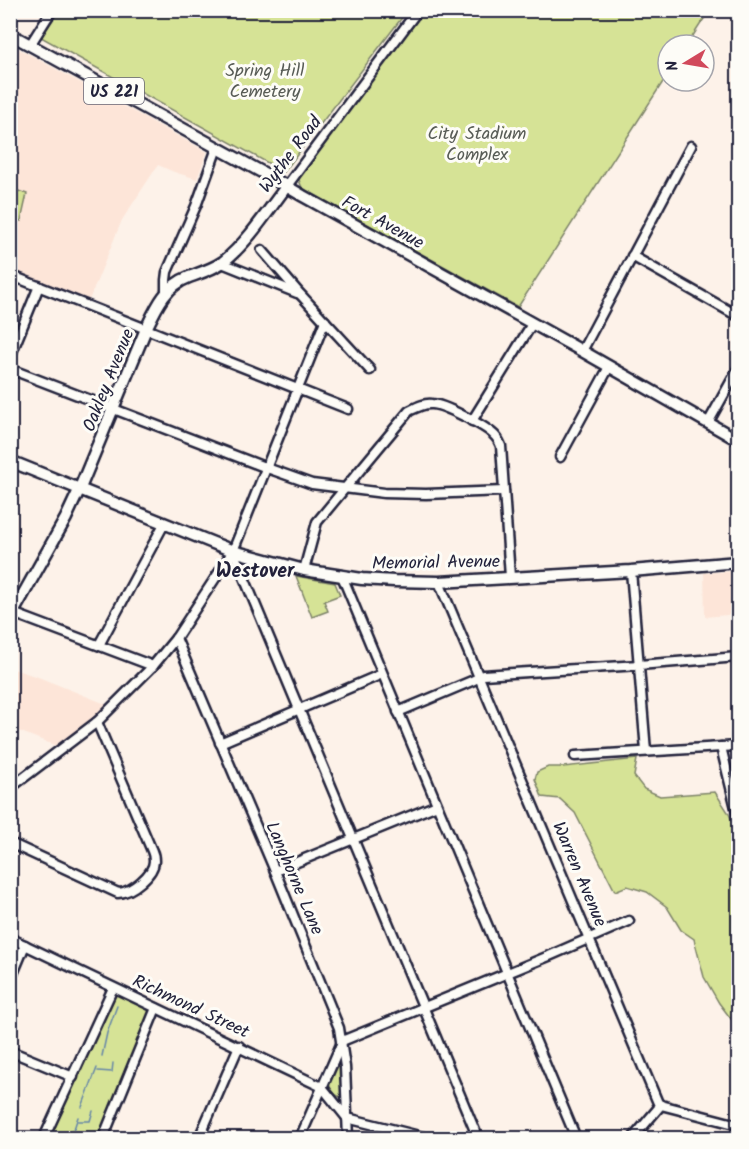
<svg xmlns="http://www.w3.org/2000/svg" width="749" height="1149" font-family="Kalam,sans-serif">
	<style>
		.built { fill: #fde5d8 }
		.green { fill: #d6e396; stroke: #7c8268; stroke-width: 1.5 }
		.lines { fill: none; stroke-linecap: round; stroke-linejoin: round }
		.stream { stroke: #6686a8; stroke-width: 1.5 }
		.minor-casing { stroke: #22223b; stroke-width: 13 }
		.major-casing { stroke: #22223b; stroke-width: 15 }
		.minor { stroke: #fdfcf7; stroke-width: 8 }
		.major { stroke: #fdfcf7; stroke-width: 10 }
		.labels { text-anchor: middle; stroke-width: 6; stroke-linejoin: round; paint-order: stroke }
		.shield { fill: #fdfcf7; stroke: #646373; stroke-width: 1.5 }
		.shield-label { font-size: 16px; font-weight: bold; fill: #22223b }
		.park-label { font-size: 18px; fill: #585c56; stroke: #fdfcf7 }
		.street-label { font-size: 18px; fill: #22223b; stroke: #fdfcf7 }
		.neighbourhood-label { font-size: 20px; font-weight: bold; fill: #22223b; stroke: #fdfcf7 }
	</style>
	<rect width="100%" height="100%" fill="#fdf2e9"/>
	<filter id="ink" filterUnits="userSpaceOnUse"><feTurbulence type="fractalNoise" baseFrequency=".0167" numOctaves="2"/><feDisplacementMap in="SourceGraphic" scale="12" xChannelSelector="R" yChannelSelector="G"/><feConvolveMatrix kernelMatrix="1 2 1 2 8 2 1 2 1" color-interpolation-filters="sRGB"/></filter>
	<g filter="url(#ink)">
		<g class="built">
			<polygon points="10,44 207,152 197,179 174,172 158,165 122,220 89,300 11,269"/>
			<polygon points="738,571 738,614 705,617 704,573"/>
			<polygon points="10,668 38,677 108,705 108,707 59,747 11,728"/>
		</g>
		<g class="green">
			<polygon points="59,11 59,10 407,11 284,172 41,37"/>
			<polygon points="423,11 709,11 687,45 668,45 668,74 518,307 302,188 299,180 301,172"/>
			<polygon points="10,188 27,194 21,221 12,219 16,209 11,198"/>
			<polygon points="296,576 335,583 340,595 324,601 328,611 312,617"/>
			<polygon points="637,759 634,776 644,789 660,796 715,792 728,812 738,833 738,1028 719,1003 704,977 694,939 681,930 667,907 647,892 627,886 615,891 575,813 560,799 542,797 535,779 537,772 548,767 563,767"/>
			<polygon points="115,993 153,1010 99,1138 50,1138"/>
			<path d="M339,1065L341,1067L343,1095L340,1097C333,1095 330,1088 328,1081L335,1066Z"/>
		</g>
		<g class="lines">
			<g class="stream">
				<polyline points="102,1056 107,1033 117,1006"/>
				<polyline points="98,1071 112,1072 113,1063"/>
				<polyline points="82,1107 97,1068"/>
				<polyline points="78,1121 90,1121 93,1111"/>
				<polyline points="62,1138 74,1129 78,1117"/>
			</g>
			<g class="minor-casing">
				<g id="minor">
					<polyline points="30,45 52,10"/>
					<polyline points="286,187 418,10"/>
					<polyline points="262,250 300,294 370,370"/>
					<polyline points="632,256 738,316"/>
					<polyline points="222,263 297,293"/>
					<polyline points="10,275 348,409"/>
					<polyline points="166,292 166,280 167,272 196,206 217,148"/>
					<polyline points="582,351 691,146"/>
					<polyline points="10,357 39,286"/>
					<polyline points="10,369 267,468 312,484 384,493 426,494 504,491"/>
					<polyline points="472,421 532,324"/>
					<polyline points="708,423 738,369"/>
					<polyline points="560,457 609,367"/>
					<polyline points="233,551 478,1138"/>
					<path d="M304,570L317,522L409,411C417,407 424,403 432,404C443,404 485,426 493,434C497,437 499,441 501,446L510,577"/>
					<polyline points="631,571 646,751"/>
					<polyline points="342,576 576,1138"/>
					<polyline points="439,582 658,1103 661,1105 738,1125"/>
					<polyline points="10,612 153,666"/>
					<polyline points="176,638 275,871 339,1028 345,1067 348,1138"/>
					<polyline points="99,645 164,524"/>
					<polyline points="398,712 474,680 483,675 639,665 738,657"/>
					<polyline points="220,743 382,674"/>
					<polyline points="721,747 738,816"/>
					<polyline points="575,756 738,746"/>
					<polyline points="10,788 97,722 153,666 176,638 233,551 325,321"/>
					<path d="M10,843L118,893C131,893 154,874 154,861C154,859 153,853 152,851L97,722"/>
					<polyline points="275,871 437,805"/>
					<polyline points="10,938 322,1087 347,1118"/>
					<polyline points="10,981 25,945"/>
					<polyline points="342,1041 549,956 629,921"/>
					<polyline points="10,1051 73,1077"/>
					<polyline points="347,1118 427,1138"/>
					<polyline points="44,1138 113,988"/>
					<polyline points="103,1138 156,1008"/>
					<polyline points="199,1138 239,1046"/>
					<polyline points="300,1138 342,1042"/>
					<polyline points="633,1138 661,1105"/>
				</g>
			</g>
			<g class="major-casing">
				<g id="major">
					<polyline points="10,34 269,176 303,196 582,351 738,440"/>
					<polyline points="10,461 233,551 304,570 362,579 394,581 439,582 631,571 738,562"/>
					<path d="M10,618L66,518L80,488L146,329C156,308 165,286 189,277C200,273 213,269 223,262C248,242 267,212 286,187"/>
				</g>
			</g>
			<use href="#minor" class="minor"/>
			<use href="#major" class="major"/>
		</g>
	</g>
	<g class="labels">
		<rect class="shield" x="84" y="78" width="60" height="26" rx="4.5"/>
		<g class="shield-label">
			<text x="114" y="97">US 221</text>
		</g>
		<g class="park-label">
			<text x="265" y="76">Spring Hill<tspan x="265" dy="21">Cemetery</tspan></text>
			<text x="477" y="139">City Stadium<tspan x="477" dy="21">Complex</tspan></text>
		</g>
		<g class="street-label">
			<text transform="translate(290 154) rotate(-53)" y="6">Wythe Road</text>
			<text transform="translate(383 222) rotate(29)" y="6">Fort Avenue</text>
			<text transform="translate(108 380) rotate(-68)" y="6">Oakley Avenue</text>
			<text transform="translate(436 562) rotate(-1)" y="6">Memorial Avenue</text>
			<text transform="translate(580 874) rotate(67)" y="6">Warren Avenue</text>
			<text transform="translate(295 878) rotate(67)" y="6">Langhorne Lane</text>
			<text transform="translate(191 1006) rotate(25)" y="6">Richmond Street</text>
		</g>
		<g class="neighbourhood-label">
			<text x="255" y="577">Westover</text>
		</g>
	</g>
	<rect width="749" height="1149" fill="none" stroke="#fdfcf7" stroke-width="36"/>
	<rect x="18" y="18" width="713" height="1113" fill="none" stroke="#22223b" stroke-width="2" filter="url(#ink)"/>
	<g transform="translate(686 63) rotate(259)"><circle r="28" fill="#fdfcf7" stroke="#a5a5ac" stroke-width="1.5"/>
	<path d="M0-4.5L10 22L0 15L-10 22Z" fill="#d1495b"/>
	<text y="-9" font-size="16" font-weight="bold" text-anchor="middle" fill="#22223b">N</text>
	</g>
</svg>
